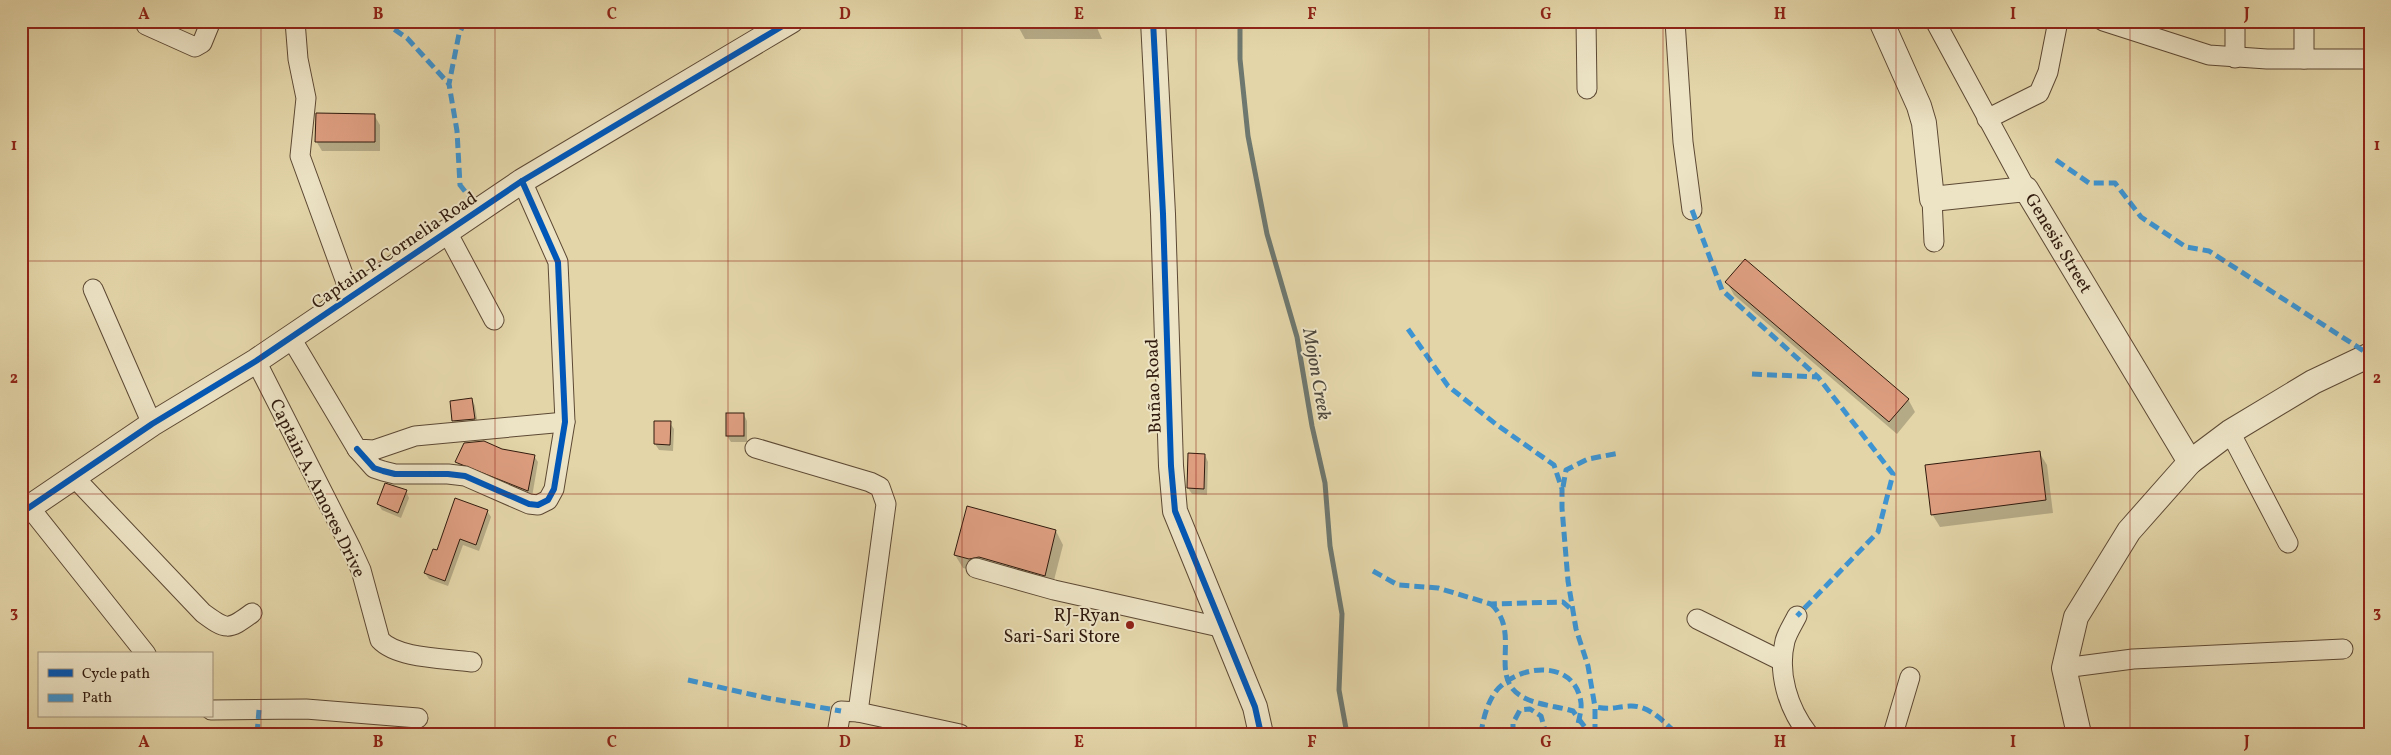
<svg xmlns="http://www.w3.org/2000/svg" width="2391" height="755" font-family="Vollkorn,serif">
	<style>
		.shadow { fill: #0003 }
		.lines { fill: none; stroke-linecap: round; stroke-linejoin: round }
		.stream { stroke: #6e786f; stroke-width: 5 }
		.building { fill: #dd9e80; stroke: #301a0d }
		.minor-casing { stroke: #5d4934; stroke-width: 21 }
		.tertiary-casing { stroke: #5d4934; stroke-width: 26 }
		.minor { stroke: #ede4c6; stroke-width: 19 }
		.tertiary { stroke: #ede4c6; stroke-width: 24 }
		.quiet { stroke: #3d94d2; stroke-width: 5; stroke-dasharray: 10 5; stroke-linecap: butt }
		.cycleway-casing { stroke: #ede4c6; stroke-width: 9 }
		.cycleway { stroke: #0057b8; stroke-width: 6 }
		.grid { fill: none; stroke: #8f2418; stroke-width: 1; stroke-opacity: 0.55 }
		.poi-dot { fill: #8f2418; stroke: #ede4c6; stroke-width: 2 }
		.labels { text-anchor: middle; stroke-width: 4; stroke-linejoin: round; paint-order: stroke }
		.street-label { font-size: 18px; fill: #301a0d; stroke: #ede4c6 }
		.poi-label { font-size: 18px; fill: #301a0d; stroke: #ede4c6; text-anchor: end }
		.water-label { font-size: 19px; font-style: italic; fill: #4f493e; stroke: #ede4c6 }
		.neatline { fill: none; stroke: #8f2418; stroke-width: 2 }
		.grid-label { font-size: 16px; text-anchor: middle; font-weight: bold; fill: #8f2418 }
	</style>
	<rect width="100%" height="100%" fill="#e3d5a8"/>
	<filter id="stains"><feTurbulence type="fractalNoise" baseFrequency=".004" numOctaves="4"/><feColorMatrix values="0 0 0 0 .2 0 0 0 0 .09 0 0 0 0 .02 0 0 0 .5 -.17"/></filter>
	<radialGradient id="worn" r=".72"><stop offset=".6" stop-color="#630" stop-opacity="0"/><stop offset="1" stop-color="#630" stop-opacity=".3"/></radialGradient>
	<g class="shadow">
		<polygon points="1019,21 1094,21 1102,39 1025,39 1019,28"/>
		<polygon points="374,115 380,125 380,151 322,151 316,141"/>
		<polygon points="1727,282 1908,399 1915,412 1897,434 1734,295"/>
		<polygon points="472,399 475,406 478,425 457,427 454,421"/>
		<polygon points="744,415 747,421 747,442 731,442 727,436"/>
		<polygon points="670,423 674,429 673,451 659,450 655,444"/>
		<polygon points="501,451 534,456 538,462 532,497 460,468 457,461"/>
		<polygon points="2039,452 2047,465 2053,513 1940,527 1932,514"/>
		<polygon points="1205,455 1208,462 1207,495 1192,494 1188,488"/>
		<polygon points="406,491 409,498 401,518 382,510 378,504"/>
		<polygon points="487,511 491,517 479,551 463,545 448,586 429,579 425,573 437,552"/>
		<polygon points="1056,531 1063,545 1052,588 963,568 955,555"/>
	</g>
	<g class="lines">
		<polyline class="stream" points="1240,21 1240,59 1248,136 1267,234 1297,337 1312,426 1325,483 1330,546 1342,614 1339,690 1347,734"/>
	</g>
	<g class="building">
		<polygon points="316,113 375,114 375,142 315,142"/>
		<polygon points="1745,259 1909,399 1889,422 1725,282"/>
		<polygon points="472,398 475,419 452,421 450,401"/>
		<rect x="726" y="413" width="18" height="23"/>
		<polygon points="654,421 671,421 670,445 654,444"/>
		<polygon points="484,441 502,449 535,455 528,491 455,462 464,443"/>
		<polygon points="2040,451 2046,500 1931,515 1925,465"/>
		<polygon points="1188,453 1205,454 1204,489 1187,488"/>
		<polygon points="385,483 407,490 398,513 377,504"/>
		<polygon points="455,498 488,510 476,545 460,539 445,581 424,573 433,549 437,550"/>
		<polygon points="967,506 1056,530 1045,576 979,557 969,559 954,555"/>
	</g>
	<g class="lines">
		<g class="minor-casing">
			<g id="minor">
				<polyline points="295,21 298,59 306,98 300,156 351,296"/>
				<polyline points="1586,21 1587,89"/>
				<polyline points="1675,21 1683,142 1692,210"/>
				<polyline points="1935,21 2026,189"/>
				<polyline points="2103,21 2209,55 2267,59 2370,59"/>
				<polyline points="146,25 195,47 202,43 211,21"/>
				<polyline points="2235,58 2235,21"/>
				<polyline points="2304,59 2304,21"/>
				<polyline points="1987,119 2039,93 2048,72 2058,21"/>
				<polyline points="1932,199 1934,242"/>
				<polyline points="447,232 494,320"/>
				<polyline points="93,289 152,424"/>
				<polyline points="291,338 357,449 374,450 415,436 565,422"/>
				<path d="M256,361L351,548L361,570L380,640C398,659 446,658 472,662"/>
				<polyline points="2230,432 2288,543"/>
				<polyline points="755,448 870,482 880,487 886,504 858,712"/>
				<polyline points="357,449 374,468 383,471 395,474 448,474 465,476 529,504 538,505 548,500 554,489 565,422 558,262 522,181"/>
				<path d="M74,477L203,613C226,630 228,631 252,613"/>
				<polyline points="30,508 146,654"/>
				<polyline points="976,568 1054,590 1224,628"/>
				<path d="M1797,616C1793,624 1787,633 1785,641C1777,673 1788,708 1808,734"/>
				<polyline points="1697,619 1782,661"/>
				<polyline points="2064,668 2133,659 2343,649"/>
				<polyline points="211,710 306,709 418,718"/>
				<polyline points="837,734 841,711 858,712 960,734"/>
				<polyline points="1893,734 1910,677"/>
			</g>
		</g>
		<g class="tertiary-casing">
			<g id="tertiary">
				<polyline points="1153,21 1163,214 1171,466 1175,511 1255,707 1261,734"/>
				<polyline points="1881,21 1919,106 1924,123 1932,199 2026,189 2190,462"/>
				<polyline points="21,513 152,424 256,361 522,181 791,21"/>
				<polyline points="2079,734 2064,668 2076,617 2129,531 2190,462 2230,432 2313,382 2370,355"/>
			</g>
		</g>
		<use href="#minor" class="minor"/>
		<use href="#tertiary" class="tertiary"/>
		<g class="quiet">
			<polyline points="382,21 407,38 449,84"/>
			<polyline points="465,21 459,34 449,84 457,131 460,185 480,210"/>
			<polyline points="2056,160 2089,183 2115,183 2141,217 2186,247 2209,251 2370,355"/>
			<polyline points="1692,210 1722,290 1818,377"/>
			<polyline points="1408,329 1448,386 1497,425 1554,465 1562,489 1562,508 1568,581 1576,629 1588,666 1595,707"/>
			<polyline points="1752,374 1818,377 1893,474 1878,532 1797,616"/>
			<polyline points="1563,487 1566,470 1588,459 1620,453"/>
			<polyline points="1373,571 1398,585 1438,588 1491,604 1563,602 1572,610"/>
			<path d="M1491,604C1522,632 1488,676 1521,696C1535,705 1557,706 1573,711L1590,734"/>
			<polyline points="688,680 767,698 841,711"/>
			<polyline points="257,734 259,710"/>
			<path d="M1481,734C1483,718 1489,695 1502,685C1527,663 1576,662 1581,703C1582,712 1577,725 1576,734"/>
			<polyline points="1513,734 1513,723 1520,710 1530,709 1541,716 1546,734"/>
			<path d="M1595,734V707C1613,710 1614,707 1630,706C1649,705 1664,722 1677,734"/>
		</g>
		<g class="cycleway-casing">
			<g id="cycleway">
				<polyline points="1153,21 1163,214 1171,466 1175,511 1255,707 1261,734"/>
				<polyline points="357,449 374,468 383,471 395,474 448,474 465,476 529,504 538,505 548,500 554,489 565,422 558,262 522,181"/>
				<polyline points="21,513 152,424 256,361 522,181 791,21"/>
			</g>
		</g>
		<use href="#cycleway" class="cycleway"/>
	</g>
	<path class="grid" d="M261,21V734M495,21V734M728,21V734M962,21V734M1196,21V734M1429,21V734M1663,21V734M1896,21V734M2130,21V734M21,261H2370M21,494H2370"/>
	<circle class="poi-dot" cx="1130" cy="625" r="5"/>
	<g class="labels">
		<g class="street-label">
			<text transform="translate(2059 243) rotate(59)" y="6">Genesis Street</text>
			<text transform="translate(394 250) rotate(-34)" y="6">Captain P. Cornelia Road</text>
			<text transform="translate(1153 386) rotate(-92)" y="6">Buñao Road</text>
			<text transform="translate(318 488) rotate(64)" y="6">Captain A. Amores Drive</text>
		</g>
		<g class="poi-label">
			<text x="1120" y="621">RJ-Ryan<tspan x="1120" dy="21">Sari-Sari Store</tspan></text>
		</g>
		<g class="water-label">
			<text transform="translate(1318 374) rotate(80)" y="7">Mojon Creek</text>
		</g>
	</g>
	<rect width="2391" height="755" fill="none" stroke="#e3d5a8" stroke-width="55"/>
	<rect x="38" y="652" width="175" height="65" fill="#ede4c6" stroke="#a1937c"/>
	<rect x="48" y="669" width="25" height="8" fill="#0057b8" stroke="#a1937c"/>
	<text x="82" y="678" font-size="15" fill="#301a0d">Cycle path</text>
	<rect x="48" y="694" width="25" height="8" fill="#3d94d2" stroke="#a1937c"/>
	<text x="82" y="702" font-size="15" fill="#301a0d">Path</text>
	<rect x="28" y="28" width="2336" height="700" class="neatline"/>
	<g class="grid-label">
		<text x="144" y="19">A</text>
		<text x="378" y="19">B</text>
		<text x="612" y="19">C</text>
		<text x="845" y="19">D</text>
		<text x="1079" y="19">E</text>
		<text x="1312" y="19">F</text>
		<text x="1546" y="19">G</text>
		<text x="1780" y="19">H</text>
		<text x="2013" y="19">I</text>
		<text x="2247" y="19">J</text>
		<text x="14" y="150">1</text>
		<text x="2377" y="150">1</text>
		<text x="14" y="383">2</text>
		<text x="2377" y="383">2</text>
		<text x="14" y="617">3</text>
		<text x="2377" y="617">3</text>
		<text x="144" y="747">A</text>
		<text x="378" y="747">B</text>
		<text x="612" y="747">C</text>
		<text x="845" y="747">D</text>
		<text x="1079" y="747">E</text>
		<text x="1312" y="747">F</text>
		<text x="1546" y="747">G</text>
		<text x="1780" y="747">H</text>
		<text x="2013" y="747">I</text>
		<text x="2247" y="747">J</text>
	</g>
	<rect width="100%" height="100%" filter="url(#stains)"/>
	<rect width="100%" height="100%" fill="url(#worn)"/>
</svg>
